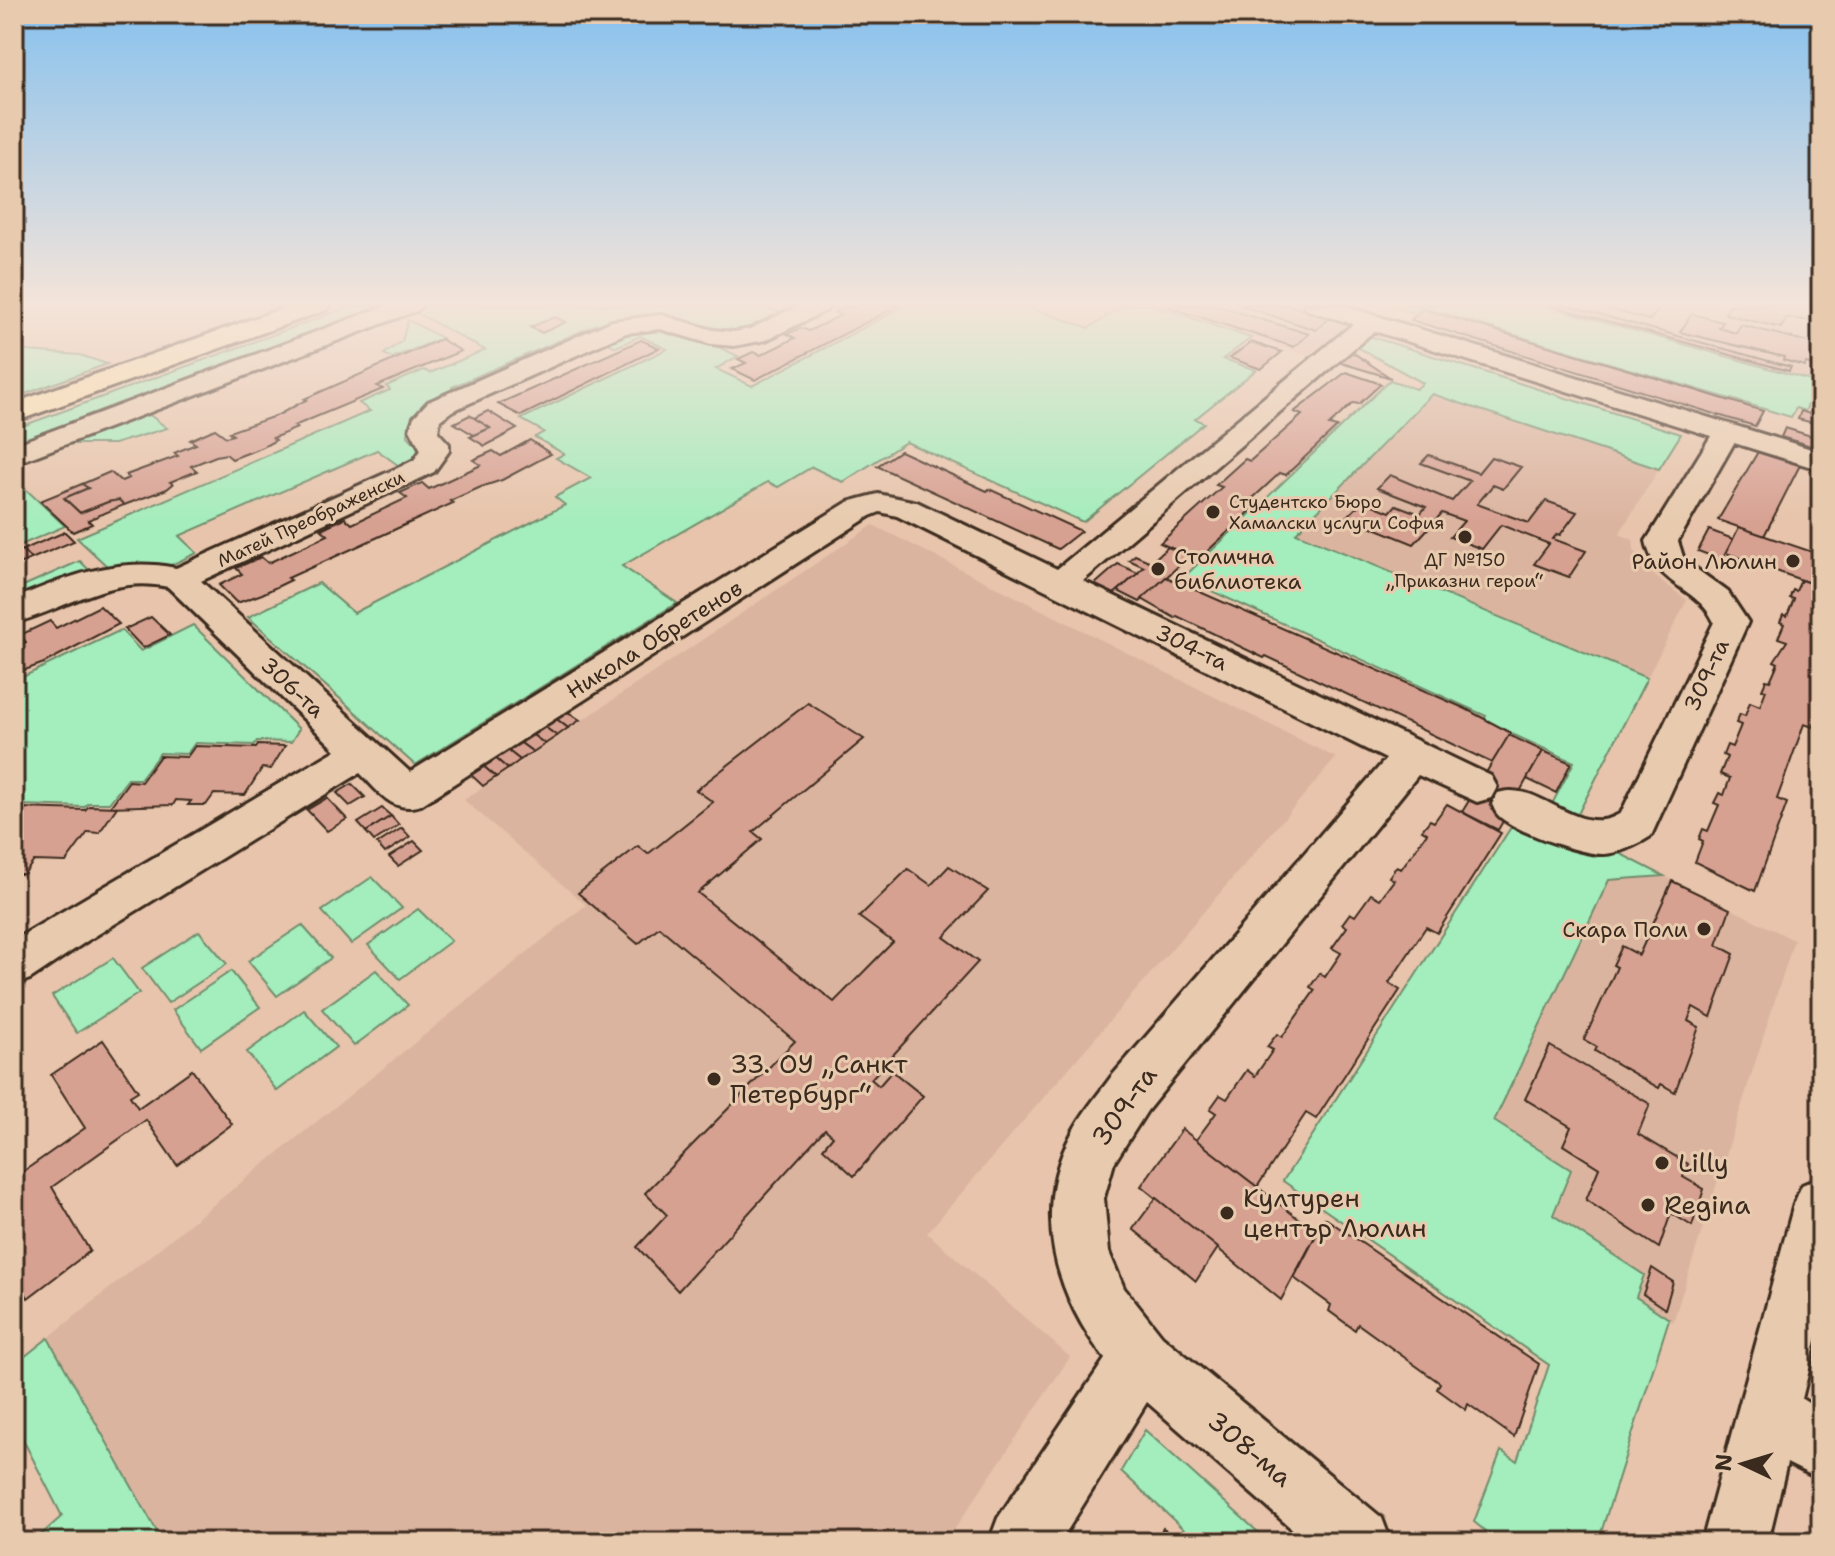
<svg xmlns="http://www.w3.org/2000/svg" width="1835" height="1556" font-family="'Shantell Sans',sans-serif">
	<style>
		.built { fill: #dbb49f }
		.green { fill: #a4edbc; stroke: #708c6d; stroke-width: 2 }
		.building { fill: #d7a192; stroke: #3b2a1e; stroke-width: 2 }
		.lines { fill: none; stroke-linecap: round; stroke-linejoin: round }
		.minor-casing { stroke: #3b2a1e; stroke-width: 6 }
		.major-casing { stroke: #3b2a1e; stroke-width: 6 }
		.minor { fill: #e8cbaf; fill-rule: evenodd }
		.major { fill: #faddab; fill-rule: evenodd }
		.poi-dot { fill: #3b2a1e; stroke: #e8cbaf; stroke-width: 3 }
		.labels { text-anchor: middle; stroke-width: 6; stroke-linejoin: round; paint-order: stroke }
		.far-poi-label { font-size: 18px; fill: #3b2a1e; stroke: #e8cbaf; text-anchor: start }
		.far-street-label { font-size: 18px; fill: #3b2a1e; stroke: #e8cbaf }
		.poi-label { font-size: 22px; fill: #3b2a1e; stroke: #e8cbaf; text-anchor: end }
		.street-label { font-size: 22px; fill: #3b2a1e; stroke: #e8cbaf }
		.near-poi-label { font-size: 26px; fill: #3b2a1e; stroke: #e8cbaf; text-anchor: start }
		.near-street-label { font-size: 26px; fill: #3b2a1e; stroke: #e8cbaf }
	</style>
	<rect width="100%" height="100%" fill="#e7c4ab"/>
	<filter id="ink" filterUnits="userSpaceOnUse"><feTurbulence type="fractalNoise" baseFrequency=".0125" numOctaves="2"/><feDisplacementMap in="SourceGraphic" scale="16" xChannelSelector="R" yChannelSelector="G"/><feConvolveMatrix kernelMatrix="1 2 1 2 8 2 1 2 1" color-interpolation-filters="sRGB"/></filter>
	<g filter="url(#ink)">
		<g class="built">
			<polygon points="1160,305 1305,305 1353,320 1308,356 1157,307"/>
			<polygon points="1821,305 1821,382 1547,306 1548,305"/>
			<polygon points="1432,394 1659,469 1619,534 1633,540 1634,550 1647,570 1687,600 1647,678 1295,534"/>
			<polygon points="873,525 1336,758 927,1233 1070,1357 946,1542 163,1542 48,1338 586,905 464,800"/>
			<polygon points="1664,876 1794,940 1673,1322 1636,1297 1644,1275 1553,1215 1494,1121 1609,879"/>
		</g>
		<g class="green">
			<polygon points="355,305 398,305 14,450 14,429"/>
			<path d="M419,305H754L780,312L746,330L734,332L665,317H632L603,326L597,324L452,387L455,390C434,400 406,410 408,436L418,447V453L402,468L377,450L179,536L197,553L169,566L141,564L109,568L77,538L370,411L359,403L390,390L386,386L424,370L430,373L485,350L409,309Z"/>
			<path d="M907,305H1023L1089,328L1125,305H1160L1158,307L1251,338L1223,359L1256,370L1195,419L1204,423L1083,522L906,442L843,482L812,467L778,487L768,482L622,566L677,603L415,765L248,617L319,583L354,613L565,505L555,497L591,478L556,458L564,454L535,437L544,432L521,419L667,349L640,336L616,347L602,340C655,316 689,334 738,356L716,369L752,386Z"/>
			<polygon points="1389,305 1544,305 1821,383 1821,404 1810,401 1805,411 1796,408 1791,417 1421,307 1415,313"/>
			<polygon points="408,320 442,338 392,358 384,354 402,341"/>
			<polygon points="1369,336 1681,434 1659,469 1432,394 1296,533 1647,678 1577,816 1552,804 1574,762 1483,721 1486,716 1183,578 1390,380 1416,389 1423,383 1357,347"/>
			<polygon points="14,350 80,355 107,364 14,398"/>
			<polygon points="143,410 167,428 114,444 71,444 65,440"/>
			<polygon points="16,480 65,526 14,548 14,481"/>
			<polygon points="80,561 89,570 14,604 14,590"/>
			<polygon points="193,625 299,729 291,742 257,741 254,745 195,743 187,754 160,753 140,779 128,779 109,803 88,803 84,807 21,805 14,814 14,681 121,630 141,651"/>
			<polygon points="1517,818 1613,850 1664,876 1609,880 1494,1121 1571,1170 1553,1215 1644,1275 1636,1297 1669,1319 1598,1542 1499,1542 1474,1522 1501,1451 1517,1461 1549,1365 1283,1181"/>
			<polygon points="372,877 402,908 351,944 322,911"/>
			<polygon points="418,909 451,941 400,979 368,945"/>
			<polygon points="302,925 331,958 277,996 248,961"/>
			<polygon points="199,931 227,964 168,1003 142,968"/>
			<polygon points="113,958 139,993 77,1033 52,996"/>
			<polygon points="376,970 408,1005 354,1046 322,1009"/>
			<polygon points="231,971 260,1007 201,1048 173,1010"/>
			<polygon points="304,1010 336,1047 277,1091 247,1052"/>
			<polygon points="48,1338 163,1542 33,1542 62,1516 14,1422 14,1365"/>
			<polygon points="1145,1430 1269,1542 1197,1542 1121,1471"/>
		</g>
		<g class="building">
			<polygon points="846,305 854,308 859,305 900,305 755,380 732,369 746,363 738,359 753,352 761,355 795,338 787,334 801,328 809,331 841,315 834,312"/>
			<polygon points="1172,305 1215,305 1309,334 1294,347 1168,307"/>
			<polygon points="1239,305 1288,305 1330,318 1316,330"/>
			<polygon points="1549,305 1565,305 1791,367 1789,371"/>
			<polygon points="1593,305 1662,305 1650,320"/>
			<polygon points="1730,305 1821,305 1821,322 1787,318 1781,328 1725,314"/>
			<polygon points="1423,309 1656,378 1763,411 1755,426 1731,419 1411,320"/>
			<polygon points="1692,314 1723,322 1719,328 1736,333 1741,325 1821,345 1821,367 1806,363 1805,366 1783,360 1784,357 1680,332"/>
			<polygon points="555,317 566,322 542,333 530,327"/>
			<polygon points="441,339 461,351 377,386 383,389 294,426 297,428 273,438 276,440 263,447 232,459 226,454 216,456 191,466 197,471 170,482 173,484 167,489 124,505 119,500 108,502 80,513 64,498 88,488 82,484 110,472 121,481 129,478 126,475 178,456 174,453 196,444 190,440 215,429 226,437 230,436 233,435 229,432 278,415 306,400 304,399"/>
			<polygon points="641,340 659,348 521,416 498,404"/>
			<polygon points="1251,342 1282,352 1261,369 1230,358"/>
			<polygon points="1350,352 1355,354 1391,378 1338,362"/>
			<polygon points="1346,372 1381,384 1359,404 1353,403 1329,425 1337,427 1286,475 1280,473 1252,499 1260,502 1198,560 1160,543 1222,487 1216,485 1245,459 1250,461 1302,415 1294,412"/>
			<polygon points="1817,406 1821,407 1821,425 1798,419 1801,411 1813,415"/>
			<polygon points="488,411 517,429 485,446 470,437 490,428 474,418"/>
			<polygon points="470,415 474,418 490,428 474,435 454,423"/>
			<polygon points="1785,428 1821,439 1821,449 1781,437"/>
			<polygon points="530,440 551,454 502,480 481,487 450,501 453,503 288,578 291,580 262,594 237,603 219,585 242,574 236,568 261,557 268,563 328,535 321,529 345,518 352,524 407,498 400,493 422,483 429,489 481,465 473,460 493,451 501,456"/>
			<polygon points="1759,450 1801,463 1764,536 1718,520"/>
			<polygon points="900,451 987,491 989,489 1081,531 1058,549 877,466"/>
			<polygon points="1429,455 1478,473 1491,457 1521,467 1503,489 1493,485 1477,504 1529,523 1546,501 1577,512 1560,535 1557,534 1553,539 1586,551 1569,577 1534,564 1549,544 1501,525 1482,549 1450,537 1464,521 1442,513 1414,544 1347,517 1363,501 1390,512 1396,505 1420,514 1426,507 1377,488 1390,475 1452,501 1470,481 1421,463"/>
			<polygon points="82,484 88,488 64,498 80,513 108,502 119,500 124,505 88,520 92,524 73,532 40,501"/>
			<polygon points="1739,527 1821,555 1821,587 1726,553"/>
			<polygon points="1709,530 1733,539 1722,560 1698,551"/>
			<polygon points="65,532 74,541 31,559 22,550"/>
			<polygon points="1168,547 1189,556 1140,602 1118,591 1144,567 1129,560 1135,555 1151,562"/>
			<polygon points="22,550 31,559 14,566 14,553"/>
			<polygon points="1118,564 1138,573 1113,595 1094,585"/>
			<polygon points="1166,577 1466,709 1511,733 1492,763 1266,656 1264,658 1177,616 1175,618 1142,599"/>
			<polygon points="1801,580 1821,587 1821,706 1813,727 1804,724 1777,799 1787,803 1755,891 1695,862 1703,841 1699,839 1703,829 1708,831 1719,805 1714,803 1719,793 1724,795 1730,778 1720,774 1727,757 1723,755 1727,745 1732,747 1741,725 1736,723 1740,714 1745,716 1750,702 1760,706 1766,690 1762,689 1766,680 1770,681 1778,663 1774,661 1787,641 1778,638 1784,624 1780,622 1783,615 1787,616 1794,599 1790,598 1791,594 1793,590 1796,591"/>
			<polygon points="100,606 119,624 44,663 14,674 14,647 26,642 20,635 50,621 56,628"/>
			<polygon points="151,617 170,635 143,648 125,629"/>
			<polygon points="808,703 864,739 753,832 762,839 698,893 834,1002 893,942 859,917 908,869 931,885 949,866 988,891 944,937 978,962 871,1079 879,1086 892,1071 923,1096 854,1176 823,1148 833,1136 825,1129 678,1291 637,1247 667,1215 645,1193 795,1041 659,927 638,944 578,893 638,846 648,854 713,802 696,790"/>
			<polygon points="565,710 580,720 568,728 554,717"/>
			<polygon points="554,717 568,728 557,736 542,725"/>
			<polygon points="542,725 557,736 545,744 530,733"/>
			<polygon points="530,733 545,744 533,752 518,741"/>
			<polygon points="1509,735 1543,751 1498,830 1462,812"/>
			<polygon points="518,741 533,752 520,760 506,749"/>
			<polygon points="258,745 285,746 271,769 262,768 245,795 214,794 206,805 188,805 191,801 176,800 173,805 110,807 129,781 141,782 160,756 187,757 195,746 256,748"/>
			<polygon points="506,749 520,760 508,769 494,757"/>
			<polygon points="1543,751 1571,763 1556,793 1527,779"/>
			<polygon points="494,757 508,769 496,777 482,765"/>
			<polygon points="482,765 496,777 483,786 469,773"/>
			<polygon points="352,784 365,797 350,806 337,793"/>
			<polygon points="327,798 347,819 327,831 307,810"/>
			<polygon points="1447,804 1501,833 1437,933 1426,927 1389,983 1400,990 1316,1119 1306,1113 1257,1187 1196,1140 1216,1113 1210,1109 1220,1095 1227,1099 1247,1070 1255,1076 1273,1050 1267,1047 1277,1034 1282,1037 1315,990 1310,987 1320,973 1325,977 1341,953 1332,948 1347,927 1342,924 1350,913 1355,916 1371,894 1380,899 1394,880 1389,877 1396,867 1401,869 1427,833 1422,830 1430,820 1434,822"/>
			<polygon points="89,806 117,807 99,833 88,832 66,862 34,861 24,874 14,874 14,817 22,808 85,810"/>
			<polygon points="382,808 391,816 366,832 358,823"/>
			<polygon points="391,816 399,825 374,841 366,832"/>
			<polygon points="402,828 410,837 385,853 377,844"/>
			<polygon points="414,841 423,850 398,866 389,857"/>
			<polygon points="1672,881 1730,909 1717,945 1734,954 1711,1017 1693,1007 1688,1021 1699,1027 1675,1092 1661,1084 1659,1088 1595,1051 1597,1047 1584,1040 1617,967 1613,965 1622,946 1639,955"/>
			<polygon points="103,1040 138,1091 130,1096 138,1108 192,1070 232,1124 177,1165 146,1120 52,1187 90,1251 28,1298 14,1273 14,1178 85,1128 51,1075"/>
			<polygon points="1550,1046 1650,1104 1638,1134 1688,1164 1683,1177 1704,1189 1692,1226 1671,1213 1659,1248 1586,1200 1599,1168 1563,1145 1571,1127 1525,1099"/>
			<polygon points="1182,1129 1317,1233 1281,1300 1141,1186"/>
			<polygon points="1156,1198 1218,1248 1196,1281 1133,1229"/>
			<polygon points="1325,1218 1539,1364 1514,1437 1468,1404 1466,1410 1437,1389 1440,1383 1358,1324 1355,1330 1329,1311 1331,1305 1294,1278"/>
			<polygon points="1652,1268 1673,1282 1665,1309 1643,1294"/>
			<polygon points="1163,1528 1178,1542 1155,1542"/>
		</g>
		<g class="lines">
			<g class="minor-casing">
				<g id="minor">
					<polygon points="388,305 422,305 418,310 14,464 14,445"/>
					<path d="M800,305H831L827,310L766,340L734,346L711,344L660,329L626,333L452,411L440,420L438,432L449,444V451L434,472L201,581L410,772L848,502L878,494L917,502L1057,569L1353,324L1308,310L1304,305H1341L1821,452V470L1734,443L1678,541L1684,560L1728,592L1748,622L1651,836C1637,845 1621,853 1604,854C1582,855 1513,831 1498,815C1495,812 1494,808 1492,804L1498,793C1540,779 1578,841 1621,813L1714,622C1698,586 1655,587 1646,541L1711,436L1374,331L1083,581L1491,776L1497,787L1491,798L1477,802L1418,775L1147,1111L1114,1163L1104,1198L1109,1252L1124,1288L1162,1336L1382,1518L1391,1542H1307L1147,1402L1060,1542H989L998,1518L1105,1359C1054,1293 1031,1210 1072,1133C1082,1113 1098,1095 1111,1077L1386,759L897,516L880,512L870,516L421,805C393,814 379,792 360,773L87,941L30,979L14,985V940L336,750L168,587C110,574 67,609 14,623V599C66,577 118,556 176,568L402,466L414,460L421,450L410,429L414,417L428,402L612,321L661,315L713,330L734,332L750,329Z"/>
					<polygon points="1821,1177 1821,1320 1802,1399 1821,1411 1821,1480 1787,1463 1768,1542 1702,1542 1794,1204 1802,1185"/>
				</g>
			</g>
			<g class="major-casing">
				<polygon id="major" points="292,305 330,305 326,310 14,422 14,403"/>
			</g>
			<use href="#minor" class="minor"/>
			<use href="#major" class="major"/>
		</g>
	</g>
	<linearGradient id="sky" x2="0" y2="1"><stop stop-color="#87c1ee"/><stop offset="0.58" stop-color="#f4e4d9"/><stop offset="1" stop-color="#f4e4d9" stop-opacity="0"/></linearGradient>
	<rect width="1835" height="523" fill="url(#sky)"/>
	<g class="poi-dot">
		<circle cx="1213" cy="512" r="8"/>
		<circle cx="1465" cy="537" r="8"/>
		<circle cx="1793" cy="561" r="8"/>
		<circle cx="1158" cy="569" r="8"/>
		<circle cx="1704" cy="929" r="8"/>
		<circle cx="714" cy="1079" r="8"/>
		<circle cx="1662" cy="1163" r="8"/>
		<circle cx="1648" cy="1205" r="8"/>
		<circle cx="1227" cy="1213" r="8"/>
	</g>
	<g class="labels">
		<g class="far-poi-label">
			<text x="1229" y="508">Студентско Бюро<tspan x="1229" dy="21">Хамалски услуги София</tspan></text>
			<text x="1465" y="566" text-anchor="middle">ДГ №150<tspan x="1465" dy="21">„Приказни герои“</tspan></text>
		</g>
		<g class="far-street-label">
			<text transform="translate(311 519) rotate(-25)" y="6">Матей Преображенски</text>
		</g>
		<g class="poi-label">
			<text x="1174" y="564" text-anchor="start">Столична<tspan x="1174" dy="25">библиотека</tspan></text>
			<text x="1777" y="569">Район Люлин</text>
			<text x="1688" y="937">Скара Поли</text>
		</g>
		<g class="street-label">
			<text transform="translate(654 639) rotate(-32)" y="8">Никола Обретенов</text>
			<text transform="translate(1192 647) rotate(26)" y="8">304-та</text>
			<text transform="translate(1706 675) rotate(-65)" y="8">309-та</text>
			<text transform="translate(293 687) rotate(43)" y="8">306-та</text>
		</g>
		<g class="near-poi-label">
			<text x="730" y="1073">33. ОУ „Санкт<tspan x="730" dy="30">Петербург“</tspan></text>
			<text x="1678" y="1172">Lilly</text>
			<text x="1243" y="1207">Културен<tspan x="1243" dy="30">център Люлин</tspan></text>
			<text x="1664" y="1214">Regina</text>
		</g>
		<g class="near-street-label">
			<text transform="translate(1124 1106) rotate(-54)" y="9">309-та</text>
			<text transform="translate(1250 1449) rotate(40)" y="9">308-ма</text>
		</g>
	</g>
	<rect width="1835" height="1556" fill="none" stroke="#e8cbaf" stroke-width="48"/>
	<rect x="24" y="24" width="1787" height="1508" fill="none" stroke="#3b2a1e" stroke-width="3" filter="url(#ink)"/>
	<g transform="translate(1743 1464) rotate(274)" stroke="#e8cbaf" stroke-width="6" paint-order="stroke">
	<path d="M0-6L14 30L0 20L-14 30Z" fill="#3b2a1e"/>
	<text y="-12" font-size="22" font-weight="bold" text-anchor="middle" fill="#3b2a1e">N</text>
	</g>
</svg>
